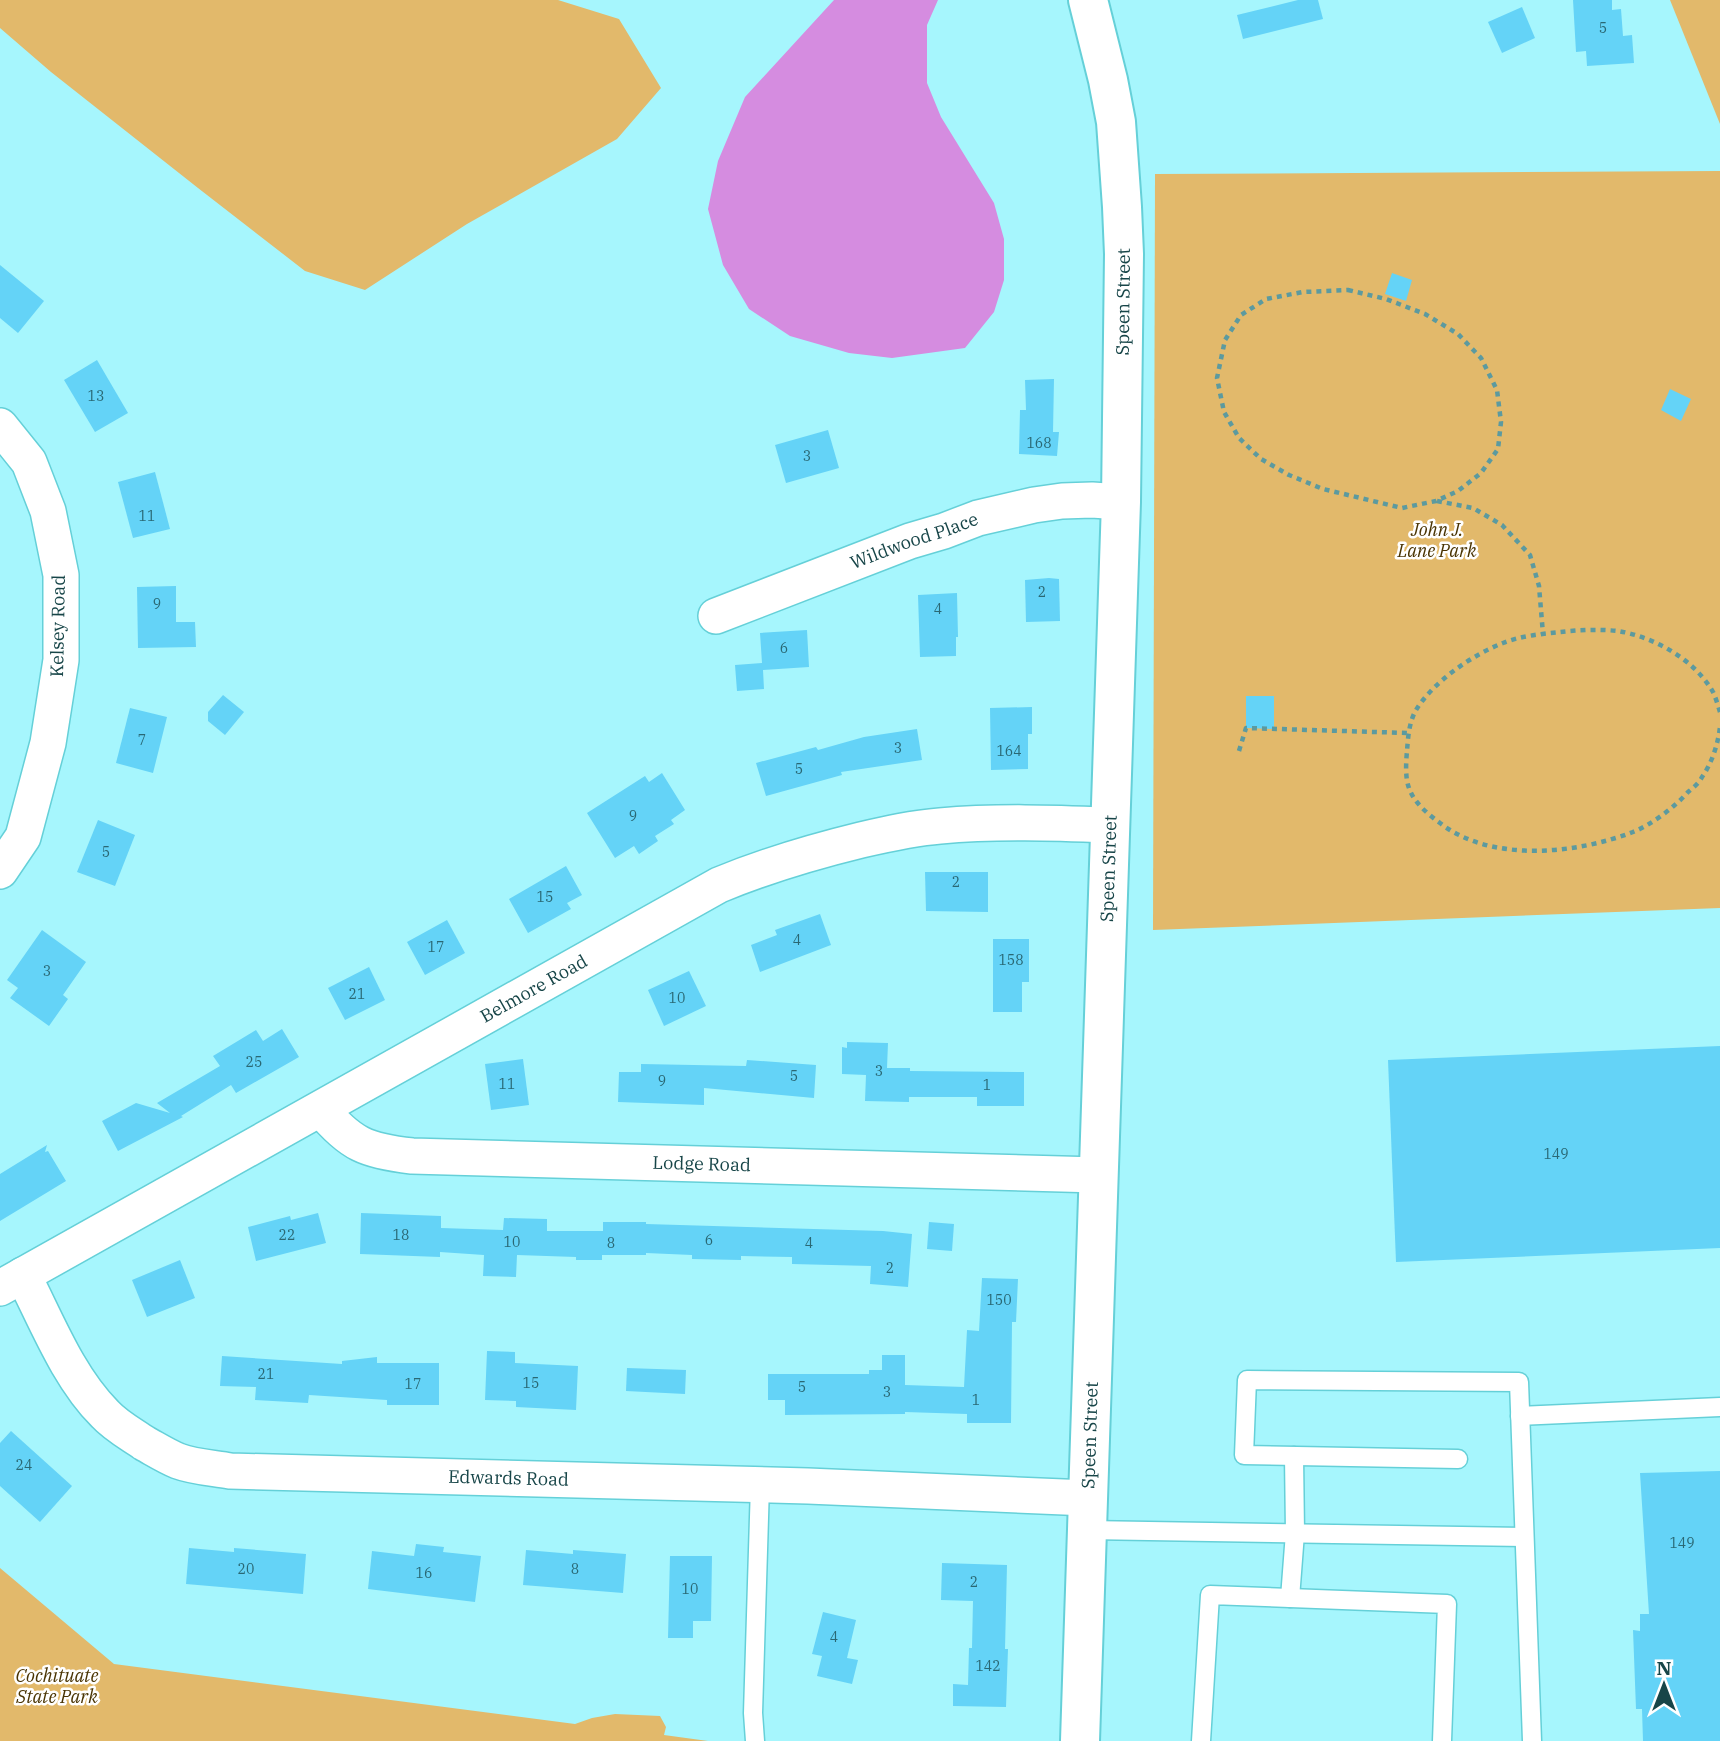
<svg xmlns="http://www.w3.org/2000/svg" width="1720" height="1741" font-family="'IBM Plex Serif',serif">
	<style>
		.green { fill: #e2b96b }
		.water { fill: #d58ce0 }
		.building { fill: #64d3f7 }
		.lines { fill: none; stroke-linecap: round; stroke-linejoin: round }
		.lane-casing { stroke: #65d0d8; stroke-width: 21 }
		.street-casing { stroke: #65d0d8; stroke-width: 38 }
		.secondary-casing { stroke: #65d0d8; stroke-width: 42 }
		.path { stroke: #5c9a9f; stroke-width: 4.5; stroke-dasharray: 5 5; stroke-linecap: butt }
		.lane { stroke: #fff; stroke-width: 18 }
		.street { stroke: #fff; stroke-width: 35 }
		.secondary { stroke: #fff; stroke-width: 38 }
		.labels { text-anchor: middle; stroke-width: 5; stroke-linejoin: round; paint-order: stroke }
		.number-label { font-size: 14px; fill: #2a6874 }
		.street-label { font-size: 18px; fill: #174548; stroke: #fff }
		.park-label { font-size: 18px; font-style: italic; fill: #4a3403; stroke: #fff }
	</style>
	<rect width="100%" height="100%" fill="#a6f6fd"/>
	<g class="green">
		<polygon points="0,0 558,0 619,19 661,88 617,139 467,224 365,290 305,271 198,188 51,72 0,28"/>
		<polygon points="1670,0 1720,0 1720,124"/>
		<polygon points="1720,171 1720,908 1153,930 1155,174"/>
		<polygon points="0,1568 114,1664 575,1724 592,1718 615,1714 660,1716 666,1727 664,1735 708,1741 0,1741"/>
	</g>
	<polygon class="water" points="834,0 938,0 927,25 927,83 941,117 994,203 1004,239 1004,280 994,312 965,348 892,358 849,353 790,336 749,309 723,265 708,209 718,161 745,97"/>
	<g class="building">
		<polygon points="1298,0 1318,0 1323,19 1243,39 1237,15"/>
		<polygon points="1573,0 1612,0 1612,10 1621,9 1623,36 1632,35 1634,63 1587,66 1586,51 1576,52"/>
		<polygon points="1522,7 1535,38 1502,53 1488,22"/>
		<polygon points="0,265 44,301 18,333 0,318"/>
		<polygon points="1392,273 1412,280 1406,301 1385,294"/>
		<polygon points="97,360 128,413 95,432 64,380"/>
		<polygon points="1054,379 1053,432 1059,432 1057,456 1019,454 1020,410 1026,410 1025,380"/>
		<polygon points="1670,389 1691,399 1681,421 1661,410"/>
		<polygon points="828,430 839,468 786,483 775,445"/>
		<polygon points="155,472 170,529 133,538 118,482"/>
		<polygon points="1049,578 1059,579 1060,621 1026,622 1025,580"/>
		<polygon points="176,586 176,622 195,622 196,647 138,648 137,587"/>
		<polygon points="957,593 958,637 956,637 956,656 920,657 918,595"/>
		<polygon points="807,630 809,667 763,670 764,689 737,691 735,665 762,663 760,633"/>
		<polygon points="223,695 244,712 225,735 208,721 208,712"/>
		<polygon points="1246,696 1274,696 1274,729 1246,728"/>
		<polygon points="1032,707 1032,734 1028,734 1028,769 991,770 990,708"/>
		<polygon points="130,708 167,717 153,773 116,763"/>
		<polygon points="917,729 922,760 841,772 842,775 766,796 756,763 816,747 818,750 864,737"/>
		<polygon points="662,773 685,810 671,820 674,824 655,836 658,841 639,854 634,846 615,858 587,813 645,776 649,782"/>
		<polygon points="98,820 135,835 115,886 77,872"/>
		<polygon points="566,866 582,895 567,903 571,909 528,933 509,899"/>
		<polygon points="925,872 988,872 988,912 926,911"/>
		<polygon points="820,914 831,945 760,972 751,945 777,935 775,930"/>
		<polygon points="447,920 465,953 425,975 407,942"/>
		<polygon points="42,930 86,962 63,995 68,999 49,1026 10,998 18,988 7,980"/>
		<polygon points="993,939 1029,939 1029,982 1022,982 1022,1012 993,1012"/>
		<polygon points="369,967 385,1000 345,1020 328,988"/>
		<polygon points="689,971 706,1006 664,1026 648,990"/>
		<polygon points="282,1029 299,1057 236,1093 231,1085 181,1116 183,1117 118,1151 102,1121 136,1103 170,1113 157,1103 220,1066 213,1056 256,1030 263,1041"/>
		<polygon points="847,1042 888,1043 887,1068 910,1068 910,1071 1024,1072 1024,1106 977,1106 977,1097 909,1097 909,1102 865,1101 866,1075 842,1074 842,1047 847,1048"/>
		<polygon points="1720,1046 1720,1248 1396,1262 1388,1060"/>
		<polygon points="523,1059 529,1105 491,1110 485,1064"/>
		<polygon points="747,1060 816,1065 814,1098 704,1088 704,1105 618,1102 619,1072 641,1072 641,1064 746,1066"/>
		<polygon points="47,1145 45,1152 48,1151 66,1181 0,1221 0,1174"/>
		<polygon points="318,1213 326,1243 256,1261 248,1227 290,1216 291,1220"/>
		<polygon points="361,1213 441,1216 441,1228 503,1230 504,1218 547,1219 547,1231 603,1231 603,1222 646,1222 646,1224 883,1231 912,1234 908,1287 870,1284 871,1266 792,1264 792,1257 741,1256 741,1260 692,1259 692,1255 646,1253 646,1255 602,1255 602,1260 576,1260 576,1257 517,1255 516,1277 483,1276 484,1255 440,1252 440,1257 360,1254"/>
		<polygon points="929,1222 954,1224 952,1251 927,1249"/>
		<polygon points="180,1260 195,1298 147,1317 132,1280"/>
		<polygon points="982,1278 1018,1279 1016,1322 1012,1322 1011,1423 967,1423 967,1414 905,1412 905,1414 785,1415 785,1400 768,1400 768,1374 869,1374 869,1370 882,1370 882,1355 905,1355 905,1385 964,1387 967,1330 979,1331"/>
		<polygon points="487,1351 515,1352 515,1363 578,1366 576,1410 516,1407 516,1401 485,1400"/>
		<polygon points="222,1356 342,1364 342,1361 377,1357 377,1363 439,1363 439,1405 387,1405 387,1400 309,1395 308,1403 255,1400 256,1387 220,1386"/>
		<polygon points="627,1368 686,1370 685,1394 626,1391"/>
		<polygon points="11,1431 72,1486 40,1522 0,1486 0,1443"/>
		<polygon points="1720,1471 1720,1741 1643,1741 1642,1709 1636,1709 1633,1630 1640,1631 1640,1614 1649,1614 1640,1473"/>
		<polygon points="416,1544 444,1547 443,1552 481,1556 475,1602 368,1589 372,1551 414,1556"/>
		<polygon points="189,1548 234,1552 234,1548 306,1554 303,1594 186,1584"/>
		<polygon points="526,1550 573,1554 573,1550 626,1554 623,1593 523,1585"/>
		<polygon points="670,1556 712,1556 711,1621 693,1621 693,1638 668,1638"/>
		<polygon points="942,1563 1007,1565 1005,1649 1008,1649 1006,1707 953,1706 953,1684 968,1685 969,1648 972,1648 973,1601 941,1600"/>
		<polygon points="823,1612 856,1620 847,1658 858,1660 852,1684 817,1676 822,1656 812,1654"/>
	</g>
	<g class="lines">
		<g class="lane-casing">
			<g id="lane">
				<polyline points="1520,1416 1720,1407"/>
				<polyline points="1458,1459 1244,1455 1247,1380 1519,1382 1532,1741"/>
				<polyline points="1087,1530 1524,1537"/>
				<polyline points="1290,1598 1295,1533 1294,1456"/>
				<polyline points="755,1741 753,1713 760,1485"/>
				<polyline points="1201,1741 1210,1595 1447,1604 1442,1741"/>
			</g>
		</g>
		<g class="street-casing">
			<g id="street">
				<polyline points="0,426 29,462 48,511 61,575 61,660 48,743 23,837 0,871"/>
				<path id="s1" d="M716,616L910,541L944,531L978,518L1034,505L1062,501L1092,500L1121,502"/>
				<path id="s2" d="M321,1109C350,1144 366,1151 412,1156L1098,1175"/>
				<path id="s3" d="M23,1275C47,1322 68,1377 105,1414C116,1426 131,1434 144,1443C155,1449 166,1456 178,1461C194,1467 213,1468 230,1471L808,1486L1088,1498"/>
				<path id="s4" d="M0,1288L719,885C765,866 812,852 861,840C887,834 913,828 940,826C996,821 1054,823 1110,825"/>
			</g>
		</g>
		<g class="secondary-casing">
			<g id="secondary">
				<path id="s5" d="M1080,1741L1121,502L1124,254L1122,207L1116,122L1108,80L1088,0"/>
			</g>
		</g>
		<g class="path">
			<polygon points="1348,290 1386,299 1425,314 1458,334 1481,358 1497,390 1501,422 1498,449 1481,473 1458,491 1436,501 1402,508 1323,489 1289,475 1261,459 1239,438 1224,412 1217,378 1225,340 1241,315 1266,299 1303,292"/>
			<polyline points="1437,501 1473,508 1502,525 1530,555 1539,586 1543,634"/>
			<path d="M1720,712C1718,706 1716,698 1713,692C1694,659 1654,637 1618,631C1599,629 1578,630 1560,632C1541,634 1520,636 1503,643C1472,655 1433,682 1416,710C1409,722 1408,738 1407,751C1406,762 1405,778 1409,788C1414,803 1428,814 1440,823C1491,863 1576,854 1633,832C1651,825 1675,807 1688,792C1693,788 1699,783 1702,777C1712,763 1718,744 1720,727"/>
			<polyline points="1239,751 1246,728 1408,733"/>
		</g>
		<use href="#lane" class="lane"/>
		<use href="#street" class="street"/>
		<use href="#secondary" class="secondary"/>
	</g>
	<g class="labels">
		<g class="number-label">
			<text x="1603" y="33">5</text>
			<text x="96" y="401">13</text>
			<text x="1039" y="448">168</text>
			<text x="807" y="461">3</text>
			<text x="147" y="521">11</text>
			<text x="1042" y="597">2</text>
			<text x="157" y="609">9</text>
			<text x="938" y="614">4</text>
			<text x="784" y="653">6</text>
			<text x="142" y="745">7</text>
			<text x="898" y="753">3</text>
			<text x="1009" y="756">164</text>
			<text x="799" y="774">5</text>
			<text x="633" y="821">9</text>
			<text x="106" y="857">5</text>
			<text x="956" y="887">2</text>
			<text x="545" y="902">15</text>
			<text x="797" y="945">4</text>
			<text x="436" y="952">17</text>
			<text x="1011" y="965">158</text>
			<text x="47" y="976">3</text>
			<text x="357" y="999">21</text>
			<text x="677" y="1003">10</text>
			<text x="254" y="1067">25</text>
			<text x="879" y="1076">3</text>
			<text x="794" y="1081">5</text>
			<text x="662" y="1086">9</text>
			<text x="507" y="1089">11</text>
			<text x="987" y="1090">1</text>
			<text x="1556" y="1159">149</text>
			<text x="287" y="1240">22</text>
			<text x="401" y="1240">18</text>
			<text x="709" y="1245">6</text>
			<text x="512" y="1247">10</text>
			<text x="611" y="1248">8</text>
			<text x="809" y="1248">4</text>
			<text x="890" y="1273">2</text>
			<text x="999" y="1305">150</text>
			<text x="266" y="1379">21</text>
			<text x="531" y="1388">15</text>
			<text x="413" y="1389">17</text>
			<text x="802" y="1392">5</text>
			<text x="887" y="1397">3</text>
			<text x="976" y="1405">1</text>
			<text x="24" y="1470">24</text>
			<text x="1682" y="1548">149</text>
			<text x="246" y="1574">20</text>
			<text x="575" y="1574">8</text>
			<text x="424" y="1578">16</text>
			<text x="974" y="1587">2</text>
			<text x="690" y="1594">10</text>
			<text x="834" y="1642">4</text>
			<text x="988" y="1671">142</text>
		</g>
		<g class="street-label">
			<text dy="6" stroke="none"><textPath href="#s5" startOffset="1440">Speen Street</textPath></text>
			<text dy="6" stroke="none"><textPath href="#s1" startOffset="212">Wildwood Place</textPath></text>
			<text transform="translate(58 626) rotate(-89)" y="6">Kelsey Road</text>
			<text dy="6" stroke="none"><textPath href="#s5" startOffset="873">Speen Street</textPath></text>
			<text dy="6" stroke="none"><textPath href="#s4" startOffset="612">Belmore Road</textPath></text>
			<text dy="6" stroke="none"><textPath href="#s2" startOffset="396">Lodge Road</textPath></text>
			<text dy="6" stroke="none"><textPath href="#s5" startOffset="306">Speen Street</textPath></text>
			<text dy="6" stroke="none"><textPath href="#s3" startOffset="581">Edwards Road</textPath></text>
		</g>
		<g class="park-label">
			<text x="1437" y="536">John J.<tspan x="1437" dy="21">Lane Park</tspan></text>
			<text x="57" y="1682">Cochituate<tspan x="57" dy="21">State Park</tspan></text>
		</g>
	</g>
	<g transform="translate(1664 1685)" stroke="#ffffff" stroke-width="5" paint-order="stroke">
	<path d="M0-5L12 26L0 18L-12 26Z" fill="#174548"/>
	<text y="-10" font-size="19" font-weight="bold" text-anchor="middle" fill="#174548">N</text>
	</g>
</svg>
